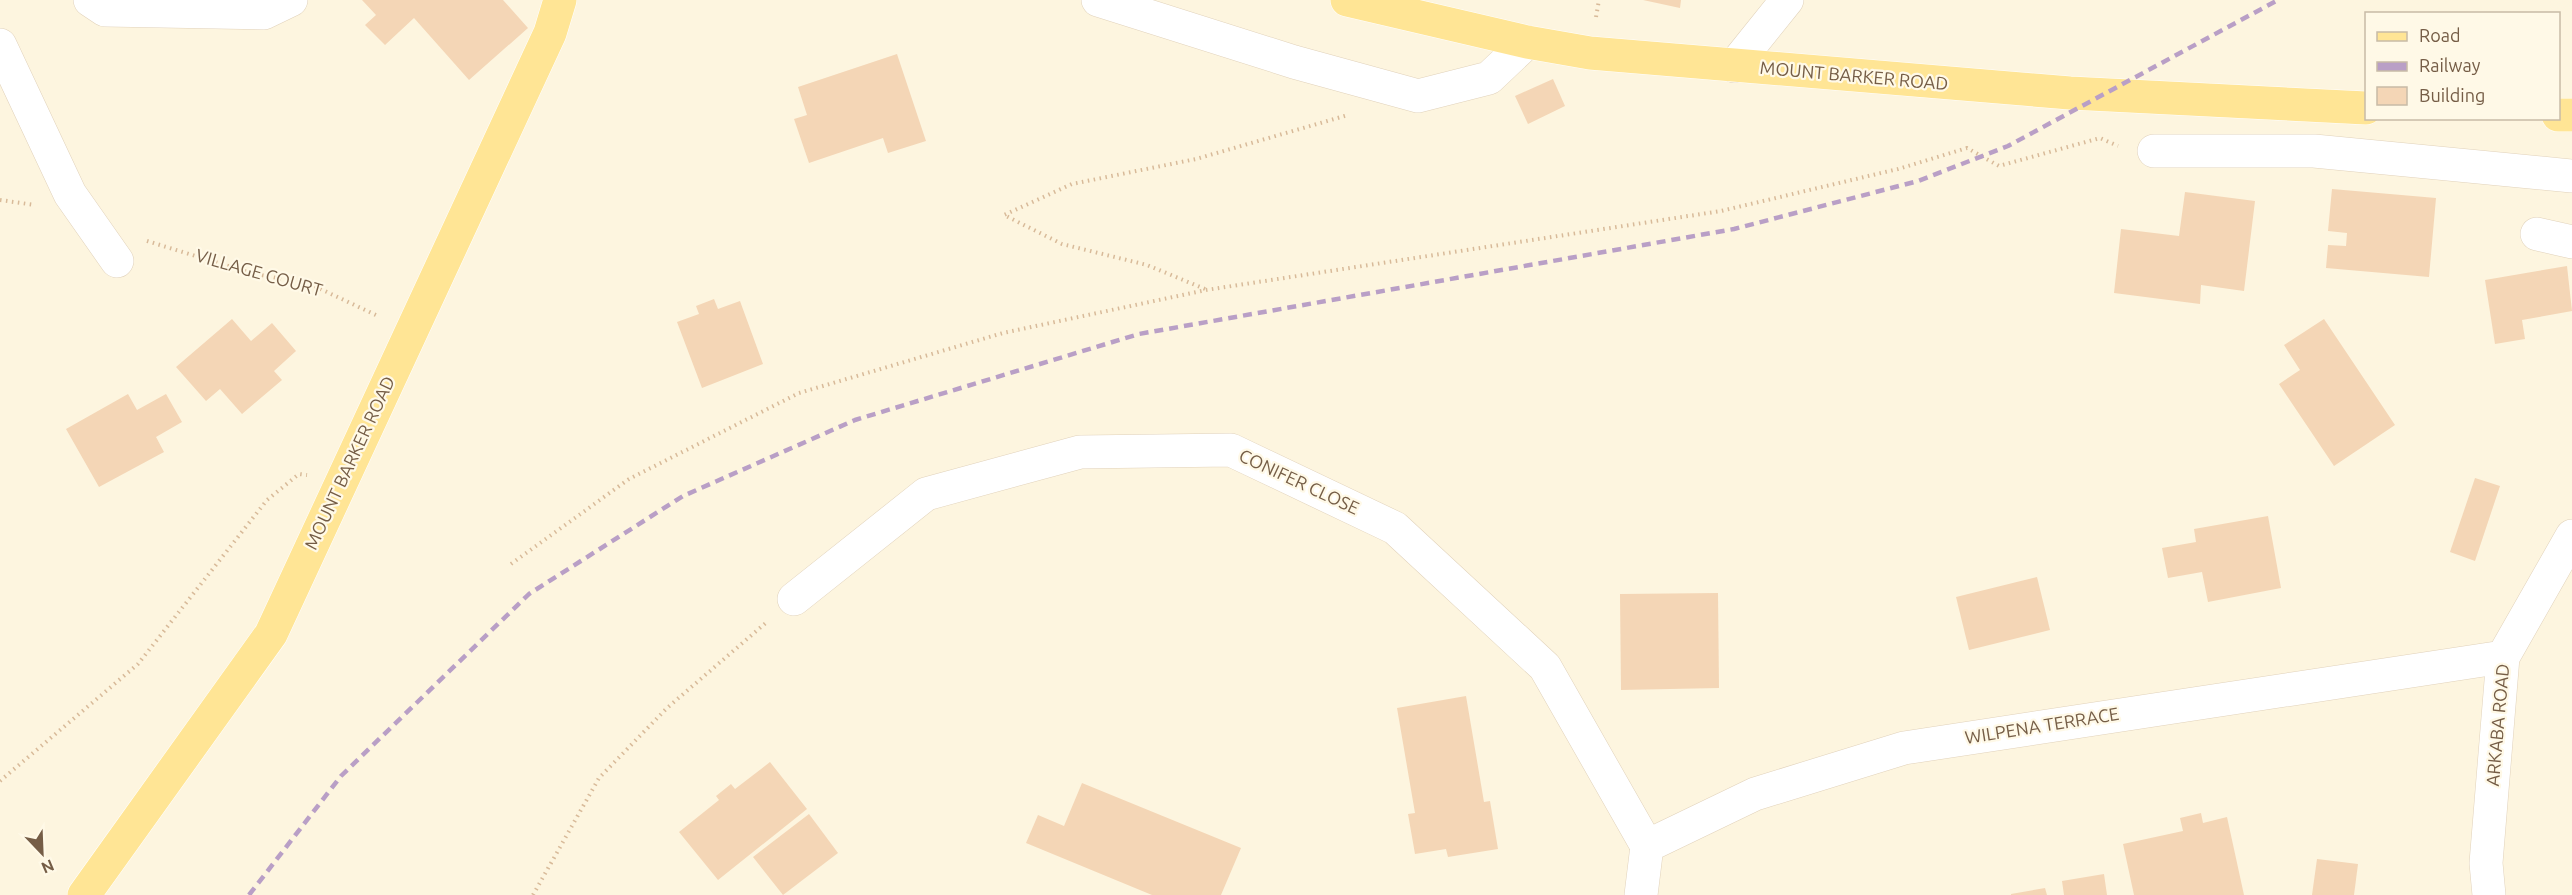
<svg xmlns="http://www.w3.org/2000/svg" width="2572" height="895" font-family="Ubuntu,sans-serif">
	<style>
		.building { fill: #f4d6b6 }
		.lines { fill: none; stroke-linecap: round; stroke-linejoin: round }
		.minor-casing { stroke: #e1d2bb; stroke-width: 34 }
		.major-casing { stroke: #fff; stroke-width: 34 }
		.path { stroke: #d8ba99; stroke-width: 4; stroke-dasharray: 1.5 4.5; stroke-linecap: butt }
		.minor { stroke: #fff; stroke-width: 33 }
		.major { stroke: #ffe595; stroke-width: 33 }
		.rail { stroke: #b99fc6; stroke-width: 4.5; stroke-dasharray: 9 6; stroke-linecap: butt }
		.labels { text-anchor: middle; stroke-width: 4.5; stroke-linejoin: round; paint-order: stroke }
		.street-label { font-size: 18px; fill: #755d46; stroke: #fff9e7 }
	</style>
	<rect width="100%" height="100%" fill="#fdf5df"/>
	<g class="building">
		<polygon points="362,0 503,0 528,28 469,80 414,18 385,45 365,25 376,15"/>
		<polygon points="1643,0 1681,0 1680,8"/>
		<polygon points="897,54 926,141 888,153 883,138 809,163 794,119 807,115 798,87"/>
		<polygon points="1553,79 1565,106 1528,124 1515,96"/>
		<polygon points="2332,189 2436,198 2429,277 2326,268 2328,245 2346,246 2347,233 2328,231"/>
		<polygon points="2185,192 2255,201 2244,291 2201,285 2200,304 2114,293 2121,229 2179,236"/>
		<polygon points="2567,266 2572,311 2522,320 2525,339 2495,344 2485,280"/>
		<polygon points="714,299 718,309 740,301 763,364 702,388 677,322 699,314 696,306"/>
		<polygon points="232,319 251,341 272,323 296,351 274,371 282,380 242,414 220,389 206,401 176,367"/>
		<polygon points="2324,319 2395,425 2334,466 2279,384 2300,370 2284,345"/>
		<polygon points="128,394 137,410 166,394 182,422 156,437 164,452 99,487 66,429"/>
		<polygon points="2475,478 2500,486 2475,561 2450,552"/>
		<polygon points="2268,516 2281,588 2208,602 2202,572 2168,578 2162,548 2196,542 2194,529"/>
		<polygon points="2037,577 2050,630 1969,650 1956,597"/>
		<polygon points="1718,593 1719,688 1621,690 1620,594"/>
		<polygon points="1466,696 1484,802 1490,801 1498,849 1448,857 1446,849 1415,854 1408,814 1415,813 1397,708"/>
		<polygon points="770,762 807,809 718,880 679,832 719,800 716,796 731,784 735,789"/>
		<polygon points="1082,783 1241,848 1221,895 1152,895 1026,843 1038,815 1064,826"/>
		<polygon points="2201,813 2203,823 2227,817 2244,895 2134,895 2123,844 2183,831 2180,818"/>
		<polygon points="809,814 838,853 783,895 753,857"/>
		<polygon points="2317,859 2358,864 2354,895 2312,895"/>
		<polygon points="2104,874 2107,895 2064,895 2062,881"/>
		<polygon points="2045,888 2047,895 2011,895 2011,894"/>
	</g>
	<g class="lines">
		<g class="minor-casing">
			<g id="minor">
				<polyline points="90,0 105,10 264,13 291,0"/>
				<polyline points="1098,0 1294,62 1418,96 1489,78 1527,42"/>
				<polyline points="0,45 70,194 117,261"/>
				<polyline points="1734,66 1787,0"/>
				<polyline points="2154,151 2314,151 2572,176"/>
				<polyline points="2537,234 2572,242"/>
				<polyline points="794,599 926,494 1080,452 1231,450 1395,528 1545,667 1647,846"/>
				<polyline points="1641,895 1647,846 1755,794 1904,748 2503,657"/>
				<polyline points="2489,895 2486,863 2503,657 2572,536"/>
			</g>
		</g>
		<g class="major-casing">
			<g id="major">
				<polyline points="1347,0 1527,42 1590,53 2070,93 2366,108"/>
				<polyline points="2558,115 2572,115"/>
				<polyline points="84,895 271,634 550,33 560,0"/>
			</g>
		</g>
		<g class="path">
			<polyline points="1596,17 1599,0"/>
			<polyline points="0,200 35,205"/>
			<polyline points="147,241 251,273 312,285 378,316"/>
			<polyline points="1205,289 1147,265 1062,244 1004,215 1072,184 1196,159 1348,115"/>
			<polyline points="511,564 629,479 799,393 1003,333 1206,290 1721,211 1898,169 1967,148 1999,166 2100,138 2118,146"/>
			<polyline points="0,781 138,664 267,500 299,474 307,475"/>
			<polyline points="533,895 599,778 667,708 768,621"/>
		</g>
		<use href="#minor" class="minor"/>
		<use href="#major" class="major"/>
		<polyline class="rail" points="249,895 341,776 529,594 683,496 855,420 1139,334 1734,229 1918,181 2008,146 2278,0"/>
	</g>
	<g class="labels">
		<g class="street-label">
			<text transform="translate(1854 76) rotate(5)" y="6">MOUNT BARKER ROAD</text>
			<text transform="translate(259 273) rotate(16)" y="6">VILLAGE COURT</text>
			<text transform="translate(350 463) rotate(-65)" y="6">MOUNT BARKER ROAD</text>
			<text transform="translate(1299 482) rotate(25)" y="6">CONIFER CLOSE</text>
			<text transform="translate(2498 725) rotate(-85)" y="6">ARKABA ROAD</text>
			<text transform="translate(2042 726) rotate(-9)" y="6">WILPENA TERRACE</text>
		</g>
	</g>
	<rect x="2365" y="12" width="195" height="108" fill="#fff9e7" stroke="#c8bba7" stroke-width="1.5"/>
	<rect x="2377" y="32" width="30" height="9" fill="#ffe595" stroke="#c8bba7" stroke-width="1.5"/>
	<text x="2419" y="42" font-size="18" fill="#755d46">Road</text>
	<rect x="2377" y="62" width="30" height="9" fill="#b99fc6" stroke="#c8bba7" stroke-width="1.5"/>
	<text x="2419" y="72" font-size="18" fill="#755d46">Railway</text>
	<rect x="2377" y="87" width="30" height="18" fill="#f4d6b6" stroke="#c8bba7" stroke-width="1.5"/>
	<text x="2419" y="102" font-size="18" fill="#755d46">Building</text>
	<g transform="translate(42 853) rotate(157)" stroke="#fff9e7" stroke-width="4.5" paint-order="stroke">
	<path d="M0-4.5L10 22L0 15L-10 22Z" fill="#755d46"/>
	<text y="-9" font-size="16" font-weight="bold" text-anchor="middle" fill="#755d46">N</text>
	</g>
</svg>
